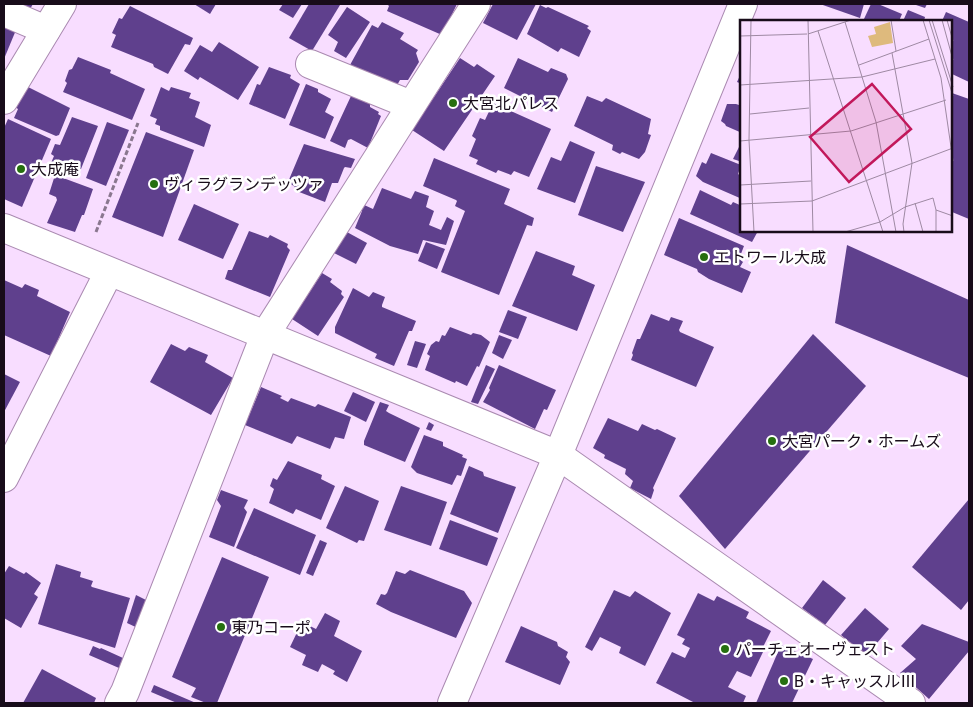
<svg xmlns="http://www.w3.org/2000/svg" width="973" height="707" font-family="Roboto,'Noto Sans JP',sans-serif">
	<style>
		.building { fill: #5f408d }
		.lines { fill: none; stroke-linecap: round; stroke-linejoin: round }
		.minor-casing { stroke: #aa8ab1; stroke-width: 30 }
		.path { stroke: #8a778f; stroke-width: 3; stroke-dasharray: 5 2.5; stroke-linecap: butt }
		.minor { stroke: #fff; stroke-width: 28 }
		.poi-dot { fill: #266f0f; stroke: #fff; stroke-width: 2 }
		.labels { text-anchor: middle; stroke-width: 5; stroke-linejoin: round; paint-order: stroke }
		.poi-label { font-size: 16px; fill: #180c1a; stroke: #fff; text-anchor: start }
		.inset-road { fill: none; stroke: #9e89a3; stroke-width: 1 }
		.view { fill: #c2185b; fill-opacity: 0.15; stroke: #c2185b; stroke-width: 2.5 }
		.inset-edge { fill: none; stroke: #180c1a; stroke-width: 2.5 }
	</style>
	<rect width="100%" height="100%" fill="#f8ddff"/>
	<g class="building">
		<polygon points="19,4 33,4 30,9"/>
		<polygon points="194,4 216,4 210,14"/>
		<polygon points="283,4 302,4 293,18 279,10"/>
		<polygon points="309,4 338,4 340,5 312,51 289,38"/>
		<polygon points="387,4 457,4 442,35 387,11 389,6"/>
		<polygon points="493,4 536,4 517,40 483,23"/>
		<polygon points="820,4 864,4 860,18"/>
		<polygon points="871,4 878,4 902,14 899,21 863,21"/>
		<polygon points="913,4 927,4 925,8"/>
		<polygon points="540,5 546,8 548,7 589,26 587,28 591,31 579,57 561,48 558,52 527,34"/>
		<polygon points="130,6 193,38 190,45 185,44 168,74 154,67 153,64 111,47 116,35 112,33 119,18 122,19"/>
		<polygon points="347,7 370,22 346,58 334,51 338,42 328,35"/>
		<polygon points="908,10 925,17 924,21 903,21"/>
		<polygon points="946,12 969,22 969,82 952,74 952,21 942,21"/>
		<polygon points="382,22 404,33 400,39 418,50 416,53 419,62 408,80 400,80 396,87 365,71 363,73 347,65 350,65 372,25 378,28"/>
		<polygon points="4,25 16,30 4,59"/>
		<polygon points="219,42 259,67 238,100 200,77 198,80 184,71 200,45 212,52"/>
		<polygon points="78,57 111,70 110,73 145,89 132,120 63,92 67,83 65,81 69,70 72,69"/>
		<polygon points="460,58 474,67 477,64 495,76 444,151 412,130"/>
		<polygon points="518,58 548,72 551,68 566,74 568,79 552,112 504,88"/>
		<polygon points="269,67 291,75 290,78 300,84 285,119 249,104 257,84 260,85"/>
		<polygon points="742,71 742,84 737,82"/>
		<polygon points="306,84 318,89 318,92 331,99 325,112 334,117 325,139 289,125"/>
		<polygon points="26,86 70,108 59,135 56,136 14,118 18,109 15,107"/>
		<polygon points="161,87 169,91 171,87 191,93 189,98 200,102 195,117 211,125 204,147 160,130 160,126 155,124 157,119 150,116"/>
		<polygon points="952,93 969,99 969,219 952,212"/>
		<polygon points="351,96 370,104 370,107 379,112 378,114 381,116 368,148 351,139 348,140 345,148 330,141"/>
		<polygon points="587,96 602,102 606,98 651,119 648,134 651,135 645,152 639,159 622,152 620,154 612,150 613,145 574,126"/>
		<polygon points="493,103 551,129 529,177 514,171 511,175 498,170 496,173 476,164 478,160 469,156 476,139 472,136 480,118 485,120"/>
		<polygon points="727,104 736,104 742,106 742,133 726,126 725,124 721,121"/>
		<polygon points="72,117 98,126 79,174 57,167 51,163 54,156 51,154 55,144 60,145"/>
		<polygon points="8,119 51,139 22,207 4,199 4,128"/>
		<polygon points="107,122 129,130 106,186 86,178"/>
		<polygon points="146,132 194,150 163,237 112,217"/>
		<polygon points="570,141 595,152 575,203 537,189 551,157 561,161"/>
		<polygon points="742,141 742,162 733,159"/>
		<polygon points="304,144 355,159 351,168 345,167 344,168 338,183 332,183 325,202 294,190 295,187 288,182"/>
		<polygon points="711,153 741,165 738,174 742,177 742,199 703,182 696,176 702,162 706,164"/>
		<polygon points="434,158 510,189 504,204 534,218 532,226 527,225 499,295 441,272 465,211 455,206 457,201 456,200 423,186"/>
		<polygon points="596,166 645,182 623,232 578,215"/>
		<polygon points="55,175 93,189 84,215 82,215 75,232 47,223 57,200 56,197 49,194"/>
		<polygon points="382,188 411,199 415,191 429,196 426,207 434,211 429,225 441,230 447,217 454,221 446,245 423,240 418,254 390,246 355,228 362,211 362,204 373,209"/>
		<polygon points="700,190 731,205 733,202 742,206 740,211 742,212 742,231 758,231 752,242 690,214"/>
		<polygon points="194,204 239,224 223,259 178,240"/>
		<polygon points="679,218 744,246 739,259 743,262 740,267 751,272 742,293 709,279 698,272 697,269 664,255"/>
		<polygon points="249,231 268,238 270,235 288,244 287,247 290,250 270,297 225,279 228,270 232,270"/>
		<polygon points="345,231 367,243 356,264 334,253"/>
		<polygon points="426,242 445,249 437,269 418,261"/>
		<polygon points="847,245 969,300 969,378 835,323"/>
		<polygon points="536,251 575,266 572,275 595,285 577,331 512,306"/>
		<polygon points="322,273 332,279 330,282 342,291 341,294 344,297 318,336 292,319"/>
		<polygon points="4,280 22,288 25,284 39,290 37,296 70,312 51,356 4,335"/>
		<polygon points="353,288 369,297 373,292 385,297 382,305 382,307 416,321 412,331 409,331 394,366 375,358 377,354 335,333 335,327"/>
		<polygon points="508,310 527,317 518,339 499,332"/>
		<polygon points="651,314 669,321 671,317 683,321 679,330 680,332 714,347 696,387 631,360 633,355 632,353 637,339 640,339"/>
		<polygon points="450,327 471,335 473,333 481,335 490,342 479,367 477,366 467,386 456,381 455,383 425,370 430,356 427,354 431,345 436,341 439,342 442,335 445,336"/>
		<polygon points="813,334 866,386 725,549 679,496"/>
		<polygon points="499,335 512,340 503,359 492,353"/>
		<polygon points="415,341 426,344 417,368 407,365"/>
		<polygon points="171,344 185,351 189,347 208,355 205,362 233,378 211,415 150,382"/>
		<polygon points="486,365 495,369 478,404 471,402"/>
		<polygon points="499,365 556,390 547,410 544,409 535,429 483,402 490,390 489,388"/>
		<polygon points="4,374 20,382 4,412"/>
		<polygon points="261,387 282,396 280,398 288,402 291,398 315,407 318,404 351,417 344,439 335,437 330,449 297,436 292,444 245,425"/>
		<polygon points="353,392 375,402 366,422 344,411"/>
		<polygon points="380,402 389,405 386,411 389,413 420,428 405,462 364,445 364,441"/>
		<polygon points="608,418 638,431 642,424 655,430 657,429 676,438 653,488 654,490 651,499 630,488 633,481 625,474 626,469 604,458 605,455 593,448"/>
		<polygon points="429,422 434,425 431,431 426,429"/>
		<polygon points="424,435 443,442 443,446 463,455 462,457 467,459 461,476 457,475 452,485 417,473 411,467"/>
		<polygon points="288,461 322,475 321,479 335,486 321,520 296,509 293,514 269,503 274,489 270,486 273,478 277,480"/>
		<polygon points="469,466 483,472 484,476 516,487 498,533 450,514"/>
		<polygon points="345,486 379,501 364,541 359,540 357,543 326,528"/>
		<polygon points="401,486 447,502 431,546 384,530"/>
		<polygon points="221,490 248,500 244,508 247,512 234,547 209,537 221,506 217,500"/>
		<polygon points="969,499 969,600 961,610 912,567"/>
		<polygon points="254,508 316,535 300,575 236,548"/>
		<polygon points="450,520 498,538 487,566 439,549"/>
		<polygon points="320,540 327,543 313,576 306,573"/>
		<polygon points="222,557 269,577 217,703 206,703 191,697 196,688 172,677"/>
		<polygon points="56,564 81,572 80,577 93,581 91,586 92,587 130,598 115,648 38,624"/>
		<polygon points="9,566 24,574 26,572 41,583 34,594 38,597 21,628 4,618 4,574"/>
		<polygon points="410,570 464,591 472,603 456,638 391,612 376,604 381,594 385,595 387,593 396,571 405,574"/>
		<polygon points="823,580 846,598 825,625 802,608"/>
		<polygon points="614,590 630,597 635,591 671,613 670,615 645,666 619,653 621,647 600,637 592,651 585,647"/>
		<polygon points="698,593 714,601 717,596 749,612 746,618 771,631 761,651 763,652 751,677 737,671 728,687 746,696 743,703 695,703 656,683 672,652 685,658 690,648 682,644 685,639 677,635"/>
		<polygon points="136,595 154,604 142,630 127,623"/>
		<polygon points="865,608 889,629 866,656 841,635"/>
		<polygon points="325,613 340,621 334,636 362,651 347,682 333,674 335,671 322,664 318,672 302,665 306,655 290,647 302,622 316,629"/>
		<polygon points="922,624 969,642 969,651 929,699 900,673 916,659 901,646"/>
		<polygon points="521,626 557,642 558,646 568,652 566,657 570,662 560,685 505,662"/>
		<polygon points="781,645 813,659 792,703 756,703"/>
		<polygon points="93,646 100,649 101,648 123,658 119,668 89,655"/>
		<polygon points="42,669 96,698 94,703 23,703"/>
		<polygon points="154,685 196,703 177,703 151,692"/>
	</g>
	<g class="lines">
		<g class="minor-casing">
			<g id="minor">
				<polyline points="4,12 46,30"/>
				<polyline points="310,64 411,105"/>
				<polyline points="4,100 62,4"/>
				<polyline points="4,228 558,455 911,703"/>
				<polyline points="4,478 109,272"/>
				<polyline points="119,703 125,692 265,335 476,4"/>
				<polyline points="452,703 558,455 743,4"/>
			</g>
		</g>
		<polyline class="path" points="96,232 138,123"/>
		<use href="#minor" class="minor"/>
	</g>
	<g class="poi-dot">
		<circle cx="453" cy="103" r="5"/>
		<circle cx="21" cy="169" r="5"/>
		<circle cx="154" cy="184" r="5"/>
		<circle cx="704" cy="257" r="5"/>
		<circle cx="772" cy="441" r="5"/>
		<circle cx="221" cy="627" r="5"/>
		<circle cx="725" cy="649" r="5"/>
		<circle cx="784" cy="681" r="5"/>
	</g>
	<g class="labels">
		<g class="poi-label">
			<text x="463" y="109">大宮北パレス</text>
			<text x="31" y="175">大成庵</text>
			<text x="164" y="190">ヴィラグランデッツァ</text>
			<text x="714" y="263">エトワール大成</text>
			<text x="782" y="447">大宮パーク・ホームズ</text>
			<text x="231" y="633">東乃コーポ</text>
			<text x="735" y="655">パーチェオーヴェスト</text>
			<text x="794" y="687">B・キャッスルⅢ</text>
		</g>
	</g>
	<g transform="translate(740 20)">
		<rect width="212" height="212" fill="#f8ddff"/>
		<path d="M150,2L153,23L132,27L128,16L136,14L134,7Z" fill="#deba7d"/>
		<path class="inset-road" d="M11,0L9,120L14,212M68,0L73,212M151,0L156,31M183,0L201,58L213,141M189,0L213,76M192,0L213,67M202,0L213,40M207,0L213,21M105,2L136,102L156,212M78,11L143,212M68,14L111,0M0,16L67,14M152,33L172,143L163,204L164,212M119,45L189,19M0,65L122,57L195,39M10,94L69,88M0,121L111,111L206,80M0,165L71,161M175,183L183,212M0,184L72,181L213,128M196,190V212M105,212L140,202L165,187L193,178L196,190L213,196"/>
		<path class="view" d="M132,64L171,109L109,162L70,117Z"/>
		<rect width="212" height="212" class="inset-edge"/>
	</g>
	<rect width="973" height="707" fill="none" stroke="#180c1a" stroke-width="10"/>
</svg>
